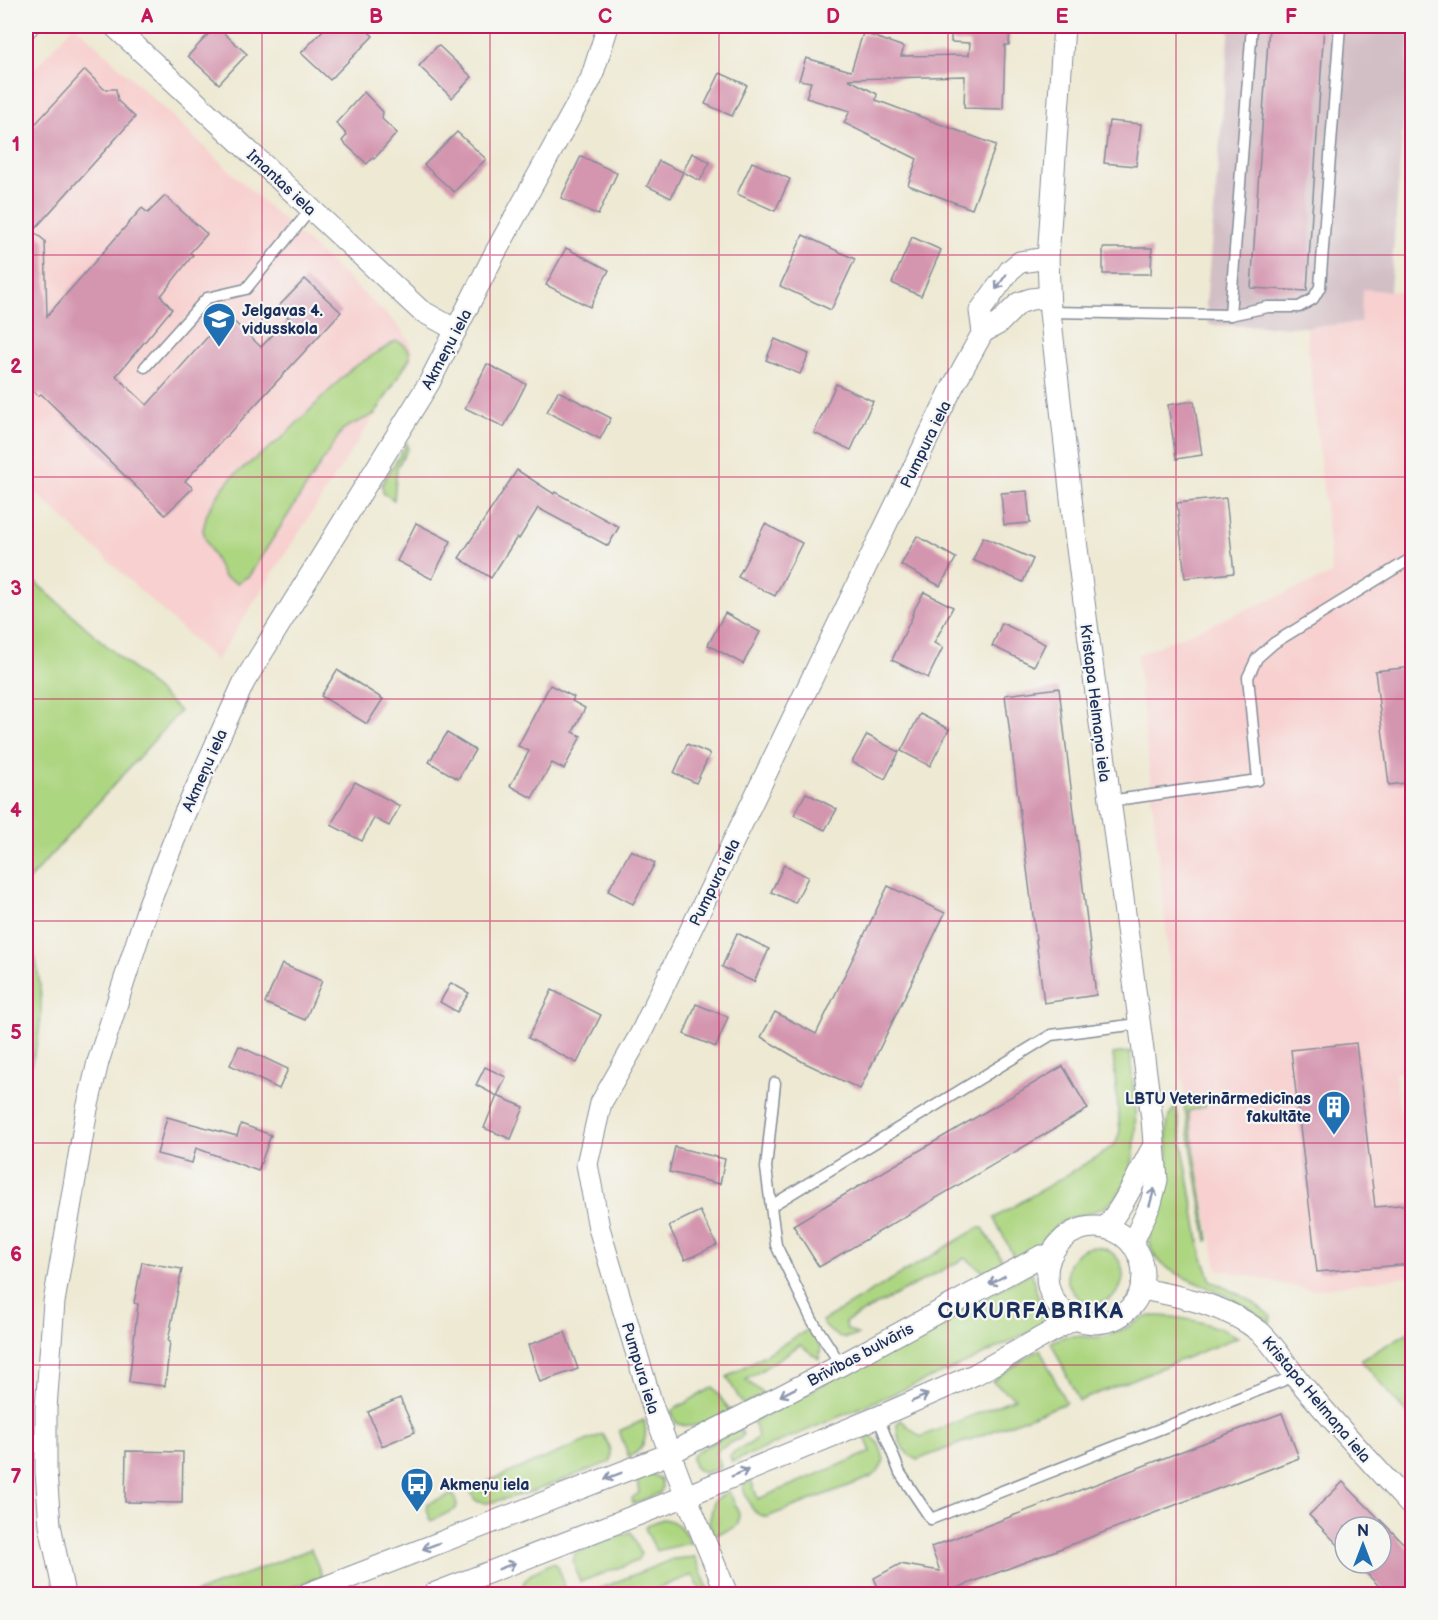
<svg xmlns="http://www.w3.org/2000/svg" width="1438" height="1620" font-family="'Balsamiq Sans',sans-serif">
	<style>
		.built { fill: #f7d0cf }
		.industrial { fill: #d2bec5 }
		.green { fill: #add681; stroke: #648270; stroke-width: 1.5 }
		.building { fill: #d495af }
		.lines { fill: none; stroke-linecap: round; stroke-linejoin: round }
		.lane-casing { stroke: #848c98; stroke-width: 13 }
		.street-casing { stroke: #848c98; stroke-width: 23 }
		.lane { stroke: #fff; stroke-width: 10 }
		.street { stroke: #fff; stroke-width: 21 }
		.oneway { stroke: #8d97ae }
		.grid { fill: none; stroke: #c2185b; stroke-width: 1.5; stroke-opacity: 0.55 }
		.labels { text-anchor: middle; stroke-width: 4.5; stroke-linejoin: round; paint-order: stroke }
		.street-label { font-size: 16px; fill: #1b2f5e; stroke: #f6f6f2 }
		.poi-label { font-size: 16px; font-weight: bold; fill: #1b2f5e; stroke: #f6f6f2; text-anchor: start }
		.district-label { font-size: 22px; font-weight: bold; letter-spacing: 1.5px; fill: #1b2f5e; stroke: #f6f6f2 }
		.neatline { fill: none; stroke: #c2185b; stroke-width: 2 }
		.grid-label { font-size: 20px; text-anchor: middle; font-weight: bold; fill: #c2185b }
	</style>
	<rect width="100%" height="100%" fill="#f6f6f2"/>
	<filter id="ink" filterUnits="userSpaceOnUse"><feTurbulence type="fractalNoise" baseFrequency=".0167" numOctaves="2"/><feDisplacementMap in="SourceGraphic" scale="12" xChannelSelector="R" yChannelSelector="G"/><feConvolveMatrix kernelMatrix="1 2 1 2 8 2 1 2 1" color-interpolation-filters="sRGB"/></filter>
	<filter id="wash" filterUnits="userSpaceOnUse"><feTurbulence type="fractalNoise" baseFrequency=".008" numOctaves="4" result="noise"/><feDisplacementMap in="SourceGraphic" scale="24" xChannelSelector="R" yChannelSelector="G"/><feGaussianBlur stdDeviation="1.35" result="paint"/><feColorMatrix in="noise" values="0 0 0 0 0 0 0 0 0 0 0 0 0 0 0 0 0 1.4 0 .05"/><feComposite in="paint" operator="in"/></filter>
	<g filter="url(#wash)">
		<rect width="100%" height="100%" fill="#eee9d3"/>
		<g class="built">
			<polygon points="73,26 76,26 246,186 395,322 410,341 413,356 216,661 26,484 26,78"/>
			<polygon points="1363,289 1412,292 1412,1070 1395,1073 1412,1195 1412,1276 1310,1290 1217,1269 1181,1072 1137,655 1332,574 1306,327 1360,323"/>
		</g>
		<polygon class="industrial" points="1230,26 1411,26 1390,291 1363,289 1360,323 1306,327 1209,325 1206,303"/>
		<g class="green">
			<path d="M396,341C405,344 410,348 410,358L375,414L343,429L249,576L237,583L224,577L206,541L203,530L207,513L222,489L233,476L282,438L352,368Z"/>
			<polygon points="407,443 408,449 397,467 394,500 383,493 382,484"/>
			<polygon points="26,574 180,711 27,882 26,881"/>
			<path d="M26,932C46,979 46,1030 26,1077Z"/>
			<path d="M1130,1052C1133,1097 1149,1177 1106,1206C1092,1215 1076,1214 1062,1222C1052,1227 1047,1237 1039,1244C1032,1251 1023,1254 1015,1259L994,1218L1102,1154L1116,1143L1120,1131L1113,1054Z"/>
			<polygon points="1204,1101 1206,1102 1205,1107 1188,1111 1209,1240 1207,1241 1184,1104"/>
			<path d="M1176,1107L1201,1252L1211,1281L1250,1300L1271,1316L1270,1323C1254,1312 1240,1302 1223,1294C1196,1281 1143,1270 1150,1230C1153,1208 1167,1188 1168,1164C1169,1149 1161,1117 1176,1107Z"/>
			<path d="M978,1228H983L1004,1263L984,1272L965,1258L845,1322L847,1329L858,1335C842,1341 830,1335 822,1321Z"/>
			<circle cx="1095" cy="1275" r="28"/>
			<path d="M1032,1272C1035,1291 1040,1307 1052,1321L966,1363L732,1462L730,1456C737,1446 752,1447 758,1436L753,1422Z"/>
			<path d="M1151,1316C1182,1316 1210,1322 1238,1337L1079,1401L1051,1342C1075,1329 1085,1341 1107,1336C1123,1332 1135,1320 1151,1316Z"/>
			<polygon points="809,1329 821,1347 819,1359 800,1345 746,1380 764,1394 743,1405 727,1377"/>
			<polygon points="1412,1330 1412,1420 1361,1360"/>
			<path d="M1040,1349L1066,1403L917,1460C902,1453 897,1439 897,1423L901,1420L920,1437L1015,1398L992,1381Z"/>
			<path d="M713,1387L730,1411C712,1419 695,1432 676,1423L671,1411Z"/>
			<path d="M644,1420C648,1437 645,1449 629,1457L619,1431Z"/>
			<path d="M740,1429L743,1434L741,1438L718,1449L717,1454L720,1468L704,1473C695,1469 692,1466 692,1456L697,1451Z"/>
			<path d="M603,1434C608,1443 614,1452 610,1462L531,1492L488,1503L479,1502L474,1499L470,1489Z"/>
			<path d="M864,1434C878,1436 881,1448 884,1460L880,1469L871,1477L767,1517C750,1515 748,1499 742,1485L751,1480L758,1499L871,1452Z"/>
			<polygon points="646,1474 654,1475 661,1480 662,1488 660,1493 633,1504 632,1498 639,1493 637,1479"/>
			<polygon points="729,1491 739,1513 738,1524 733,1528 714,1535 709,1523 714,1501"/>
			<polygon points="453,1494 457,1504 456,1509 431,1521 427,1509 428,1503"/>
			<path d="M663,1519C678,1521 684,1530 690,1543L656,1551L645,1528L647,1525Z"/>
			<polygon points="631,1532 641,1554 637,1561 580,1582 573,1562 575,1553"/>
			<polygon points="311,1549 322,1576 274,1594 193,1594"/>
			<polygon points="695,1557 710,1594 702,1594 693,1575 641,1594 586,1594 673,1559"/>
			<path d="M552,1563L557,1565L565,1588L547,1594H524C517,1577 539,1570 552,1563Z"/>
		</g>
		<g id="blocks">
			<g class="building">
				<polygon points="216,26 247,54 219,84 188,56"/>
				<polygon points="327,26 363,26 373,36 330,80 301,53"/>
				<polygon points="951,26 1010,26 1009,45 1005,45 1003,109 964,108 965,76 848,79 877,94 876,100 996,145 972,209 908,185 917,159 844,123 850,111 806,98 811,82 799,80 806,58 851,71 863,33 904,47 901,56 969,55 970,43 951,42"/>
				<polygon points="1269,26 1324,26 1307,291 1251,288"/>
				<polygon points="438,45 472,77 452,98 419,66"/>
				<polygon points="85,70 104,89 116,89 118,101 135,117 33,231 45,241 47,316 142,208 148,213 165,196 207,234 190,253 193,255 161,296 172,309 116,376 147,405 227,315 261,347 289,318 278,307 305,279 341,312 185,481 193,488 165,515 41,394 38,396 26,385 26,134"/>
				<polygon points="720,73 747,85 732,116 705,104"/>
				<polygon points="364,92 383,112 382,119 397,133 374,159 373,157 367,164 342,141 347,135 336,123"/>
				<polygon points="1109,121 1141,124 1136,166 1104,163"/>
				<polygon points="457,132 486,159 454,192 424,165"/>
				<polygon points="692,153 710,162 700,181 683,172"/>
				<polygon points="581,156 617,173 598,215 561,198"/>
				<polygon points="659,161 683,172 671,198 647,186"/>
				<polygon points="752,162 790,179 775,211 737,194"/>
				<polygon points="803,235 855,259 831,310 780,286"/>
				<polygon points="912,237 941,250 921,296 892,283"/>
				<polygon points="566,248 609,270 590,307 546,285"/>
				<polygon points="1103,248 1152,248 1151,274 1103,274"/>
				<polygon points="775,339 809,354 800,374 766,360"/>
				<polygon points="487,364 526,384 504,427 465,408"/>
				<polygon points="836,384 873,401 851,450 814,433"/>
				<polygon points="558,391 611,418 600,439 547,412"/>
				<polygon points="1194,401 1202,455 1176,459 1168,405"/>
				<polygon points="517,470 554,494 555,492 619,527 608,546 538,508 519,539 517,537 491,578 459,558"/>
				<polygon points="1027,491 1030,523 1004,525 1001,493"/>
				<polygon points="1226,498 1234,573 1185,578 1177,503"/>
				<polygon points="416,523 451,541 432,579 397,561"/>
				<polygon points="765,524 802,543 775,596 738,577"/>
				<polygon points="917,536 956,558 940,586 901,565"/>
				<polygon points="983,537 1033,559 1023,582 973,560"/>
				<polygon points="924,592 953,607 934,643 943,647 928,678 892,660 913,615 912,614"/>
				<polygon points="725,613 760,632 743,664 708,645"/>
				<polygon points="1002,623 1045,644 1034,666 992,646"/>
				<polygon points="1413,667 1413,782 1389,785 1375,671"/>
				<polygon points="337,670 383,699 367,724 321,696"/>
				<polygon points="550,685 574,697 572,701 585,708 573,732 581,736 564,769 552,763 532,798 510,786 529,751 518,746"/>
				<polygon points="1059,688 1096,995 1044,1003 1005,695"/>
				<polygon points="920,714 949,729 930,766 901,751"/>
				<polygon points="447,733 475,750 458,779 429,762"/>
				<polygon points="867,735 899,752 885,779 852,762"/>
				<polygon points="687,744 710,754 696,783 674,773"/>
				<polygon points="355,782 400,806 389,826 374,818 362,841 331,825"/>
				<polygon points="806,793 837,809 825,830 794,815"/>
				<polygon points="631,850 655,863 633,904 608,891"/>
				<polygon points="784,865 808,877 795,903 771,892"/>
				<polygon points="888,886 945,913 860,1089 803,1062 761,1037 775,1012 816,1034"/>
				<polygon points="737,933 769,949 754,982 722,967"/>
				<polygon points="282,964 322,981 305,1020 265,1003"/>
				<polygon points="451,983 469,993 457,1012 440,1002"/>
				<polygon points="552,990 601,1015 577,1063 528,1038"/>
				<polygon points="696,1004 728,1017 716,1047 684,1034"/>
				<polygon points="1356,1043 1375,1207 1413,1204 1413,1264 1317,1272 1291,1050"/>
				<polygon points="239,1046 288,1069 279,1089 230,1065"/>
				<polygon points="1063,1066 1088,1109 819,1267 793,1225"/>
				<polygon points="485,1067 506,1077 497,1096 476,1085"/>
				<polygon points="497,1096 524,1107 511,1139 484,1128"/>
				<polygon points="167,1117 237,1136 241,1124 271,1135 258,1171 196,1148 192,1163 157,1154"/>
				<polygon points="675,1147 725,1159 720,1184 669,1172"/>
				<polygon points="700,1211 717,1245 685,1260 669,1226"/>
				<polygon points="142,1262 182,1269 168,1341 170,1341 165,1386 129,1382 138,1304 134,1303"/>
				<polygon points="565,1332 578,1369 540,1382 528,1345"/>
				<polygon points="400,1398 415,1432 382,1446 368,1412"/>
				<polygon points="1282,1413 1299,1458 941,1594 881,1594 874,1578 900,1564 940,1571 931,1547"/>
				<polygon points="126,1451 183,1452 182,1503 125,1502"/>
				<polygon points="1343,1482 1413,1553 1413,1594 1387,1594 1356,1563 1381,1563 1381,1527 1345,1527 1345,1552 1309,1515"/>
			</g>
		</g>
	</g>
	<g filter="url(#ink)">
		<use href="#blocks" fill-opacity="0" stroke="#848c98" stroke-width="1.5"/>
		<g class="lines">
			<g class="lane-casing">
				<g id="lane">
					<polyline points="1050,312 1230,315 1268,307 1299,307 1313,299 1320,287 1340,26"/>
					<polyline points="1230,315 1252,26"/>
					<polyline points="145,367 207,298 246,289 311,209"/>
					<polyline points="1109,801 1258,780 1248,677 1257,658 1274,643 1412,558"/>
					<polyline points="775,1083 766,1168 776,1245 812,1320 841,1365"/>
					<polyline points="771,1206 1051,1035 1138,1024"/>
					<polyline points="878,1417 900,1473 931,1519 1282,1381 1293,1374"/>
				</g>
			</g>
			<g class="street-casing">
				<g id="street">
					<polyline points="114,26 420,310 456,330"/>
					<polyline points="1064,26 1048,258 1050,312 1075,533 1152,1119 1157,1180 1151,1203 1132,1244"/>
					<polyline points="26,28 28,26"/>
					<polyline points="983,332 980,311 1010,270 1020,262 1048,258"/>
					<circle cx="1095" cy="1275" r="48"/>
					<path d="M1105,1228C1126,1203 1137,1175 1153,1147"/>
					<path d="M1142,1289C1182,1297 1227,1305 1260,1332C1273,1343 1288,1368 1300,1382C1336,1425 1374,1466 1412,1507"/>
					<polyline points="64,1594 50,1525 46,1472 46,1408 54,1302 87,1109 98,1062 149,904 184,815 244,682 429,383 494,255 591,79 608,26"/>
					<polyline points="307,1594 669,1454 841,1365 1041,1256 1050,1256"/>
					<polyline points="433,1594 686,1496 878,1417 976,1374 1074,1319"/>
					<polyline points="727,1594 686,1496 653,1408 599,1228 587,1164 601,1103 640,1035 951,390 983,332 998,324 1019,303 1031,299 1049,297"/>
				</g>
			</g>
			<use href="#lane" class="lane"/>
			<use href="#street" class="street"/>
		</g>
		<defs><path id="oneway-shaft" d="M-6 0H5M1.5-3L5.5 0L1.5 3" fill="none" stroke-width="1.6" stroke-linecap="round" stroke-linejoin="round" transform="scale(1.5)"/></defs>
		<g class="oneway">
			<use href="#oneway-shaft" transform="translate(1001 282) rotate(125)"/>
			<use href="#oneway-shaft" transform="translate(1152 1197) rotate(-74)"/>
			<use href="#oneway-shaft" transform="translate(997 1280) rotate(152)"/>
			<use href="#oneway-shaft" transform="translate(788 1392) rotate(153)"/>
			<use href="#oneway-shaft" transform="translate(920 1398) rotate(-24)"/>
			<use href="#oneway-shaft" transform="translate(740 1473) rotate(-22)"/>
			<use href="#oneway-shaft" transform="translate(613 1476) rotate(159)"/>
			<use href="#oneway-shaft" transform="translate(431 1546) rotate(159)"/>
			<use href="#oneway-shaft" transform="translate(507 1566) rotate(-21)"/>
		</g>
	</g>
	<path class="grid" d="M262,26V1594M490,26V1594M719,26V1594M948,26V1594M1176,26V1594M26,255H1412M26,477H1412M26,699H1412M26,921H1412M26,1143H1412M26,1365H1412"/>
	<defs>
		<g id="school-pin" transform="scale(1.725)"><path d="M0 17L-7.5 6A9.5 9.5 0 1 1 7.5 6Z" fill="#1f6fb2" stroke="#f6f6f2"/><path d="M0-5L7-2L0 1L-7-2ZM-4 1L0 2.5L4 1V4Q0 6-4 4Z" fill="#fff"/></g>
		<g id="building-pin" transform="scale(1.725)"><path d="M0 17L-7.5 6A9.5 9.5 0 1 1 7.5 6Z" fill="#1f6fb2" stroke="#f6f6f2"/><path d="M-4-6H4V6H1V3H-1V6H-4ZM-2.5-4.3h1.7v1.8h-1.7ZM.8-4.3h1.7v1.8H.8ZM-2.5-1h1.7V.8h-1.7ZM.8-1h1.7V.8H.8Z" fill="#fff"/></g>
		<g id="bus-pin" transform="scale(1.725)"><path d="M0 17L-7.5 6A9.5 9.5 0 1 1 7.5 6Z" fill="#1f6fb2" stroke="#f6f6f2"/><path d="M-5-6H5V4H4V6H2V4H-2V6H-4V4H-5ZM-3.5-4V0h7V-4ZM-3.5 1.2v1.5H-2V1.2ZM2 1.2v1.5H3.5V1.2Z" fill="#fff"/></g>
	</defs>
	<g fill-rule="evenodd">
		<use href="#school-pin" x="219" y="319"/>
		<use href="#building-pin" x="1334" y="1107"/>
		<use href="#bus-pin" x="417" y="1484"/>
	</g>
	<g class="labels">
		<g class="street-label">
			<text transform="translate(282 182) rotate(43)" y="6">Imantas iela</text>
			<text transform="translate(446 349) rotate(-62)" y="6">Akmeņu iela</text>
			<text transform="translate(925 444) rotate(-64)" y="6">Pumpura iela</text>
			<text transform="translate(1096 703) rotate(83)" y="6">Kristapa Helmaņa iela</text>
			<text transform="translate(204 770) rotate(-66)" y="6">Akmeņu iela</text>
			<text transform="translate(714 882) rotate(-64)" y="6">Pumpura iela</text>
			<text transform="translate(860 1354) rotate(-28)" y="6">Brīvības bulvāris</text>
			<text transform="translate(641 1368) rotate(73)" y="6">Pumpura iela</text>
			<text transform="translate(1317 1399) rotate(50)" y="6">Kristapa Helmaņa iela</text>
		</g>
		<g class="poi-label">
			<text x="242" y="316">Jelgavas 4.<tspan x="242" dy="18">vidusskola</tspan></text>
			<text x="1311" y="1104" text-anchor="end">LBTU Veterinārmedicīnas<tspan x="1311" dy="18">fakultāte</tspan></text>
			<text x="440" y="1490">Akmeņu iela</text>
		</g>
		<g class="district-label">
			<text x="1031" y="1318">CUKURFABRIKA</text>
		</g>
	</g>
	<rect width="1438" height="1620" fill="none" stroke="#f6f6f2" stroke-width="66"/>
	<g transform="translate(1363 1545)"><circle r="28" fill="#f6f6f2" stroke="#9ea6b7" stroke-width="1.5"/>
	<path d="M0-4.5L10 22L0 15L-10 22Z" fill="#1f6fb2"/>
	<text y="-9" font-size="16" font-weight="bold" text-anchor="middle" fill="#1b2f5e">N</text>
	</g>
	<rect x="33" y="33" width="1372" height="1554" class="neatline"/>
	<g class="grid-label">
		<text x="147" y="23">A</text>
		<text x="376" y="23">B</text>
		<text x="605" y="23">C</text>
		<text x="833" y="23">D</text>
		<text x="1062" y="23">E</text>
		<text x="1291" y="23">F</text>
		<text x="16" y="151">1</text>
		<text x="16" y="373">2</text>
		<text x="16" y="595">3</text>
		<text x="16" y="817">4</text>
		<text x="16" y="1039">5</text>
		<text x="16" y="1261">6</text>
		<text x="16" y="1483">7</text>
	</g>
</svg>
